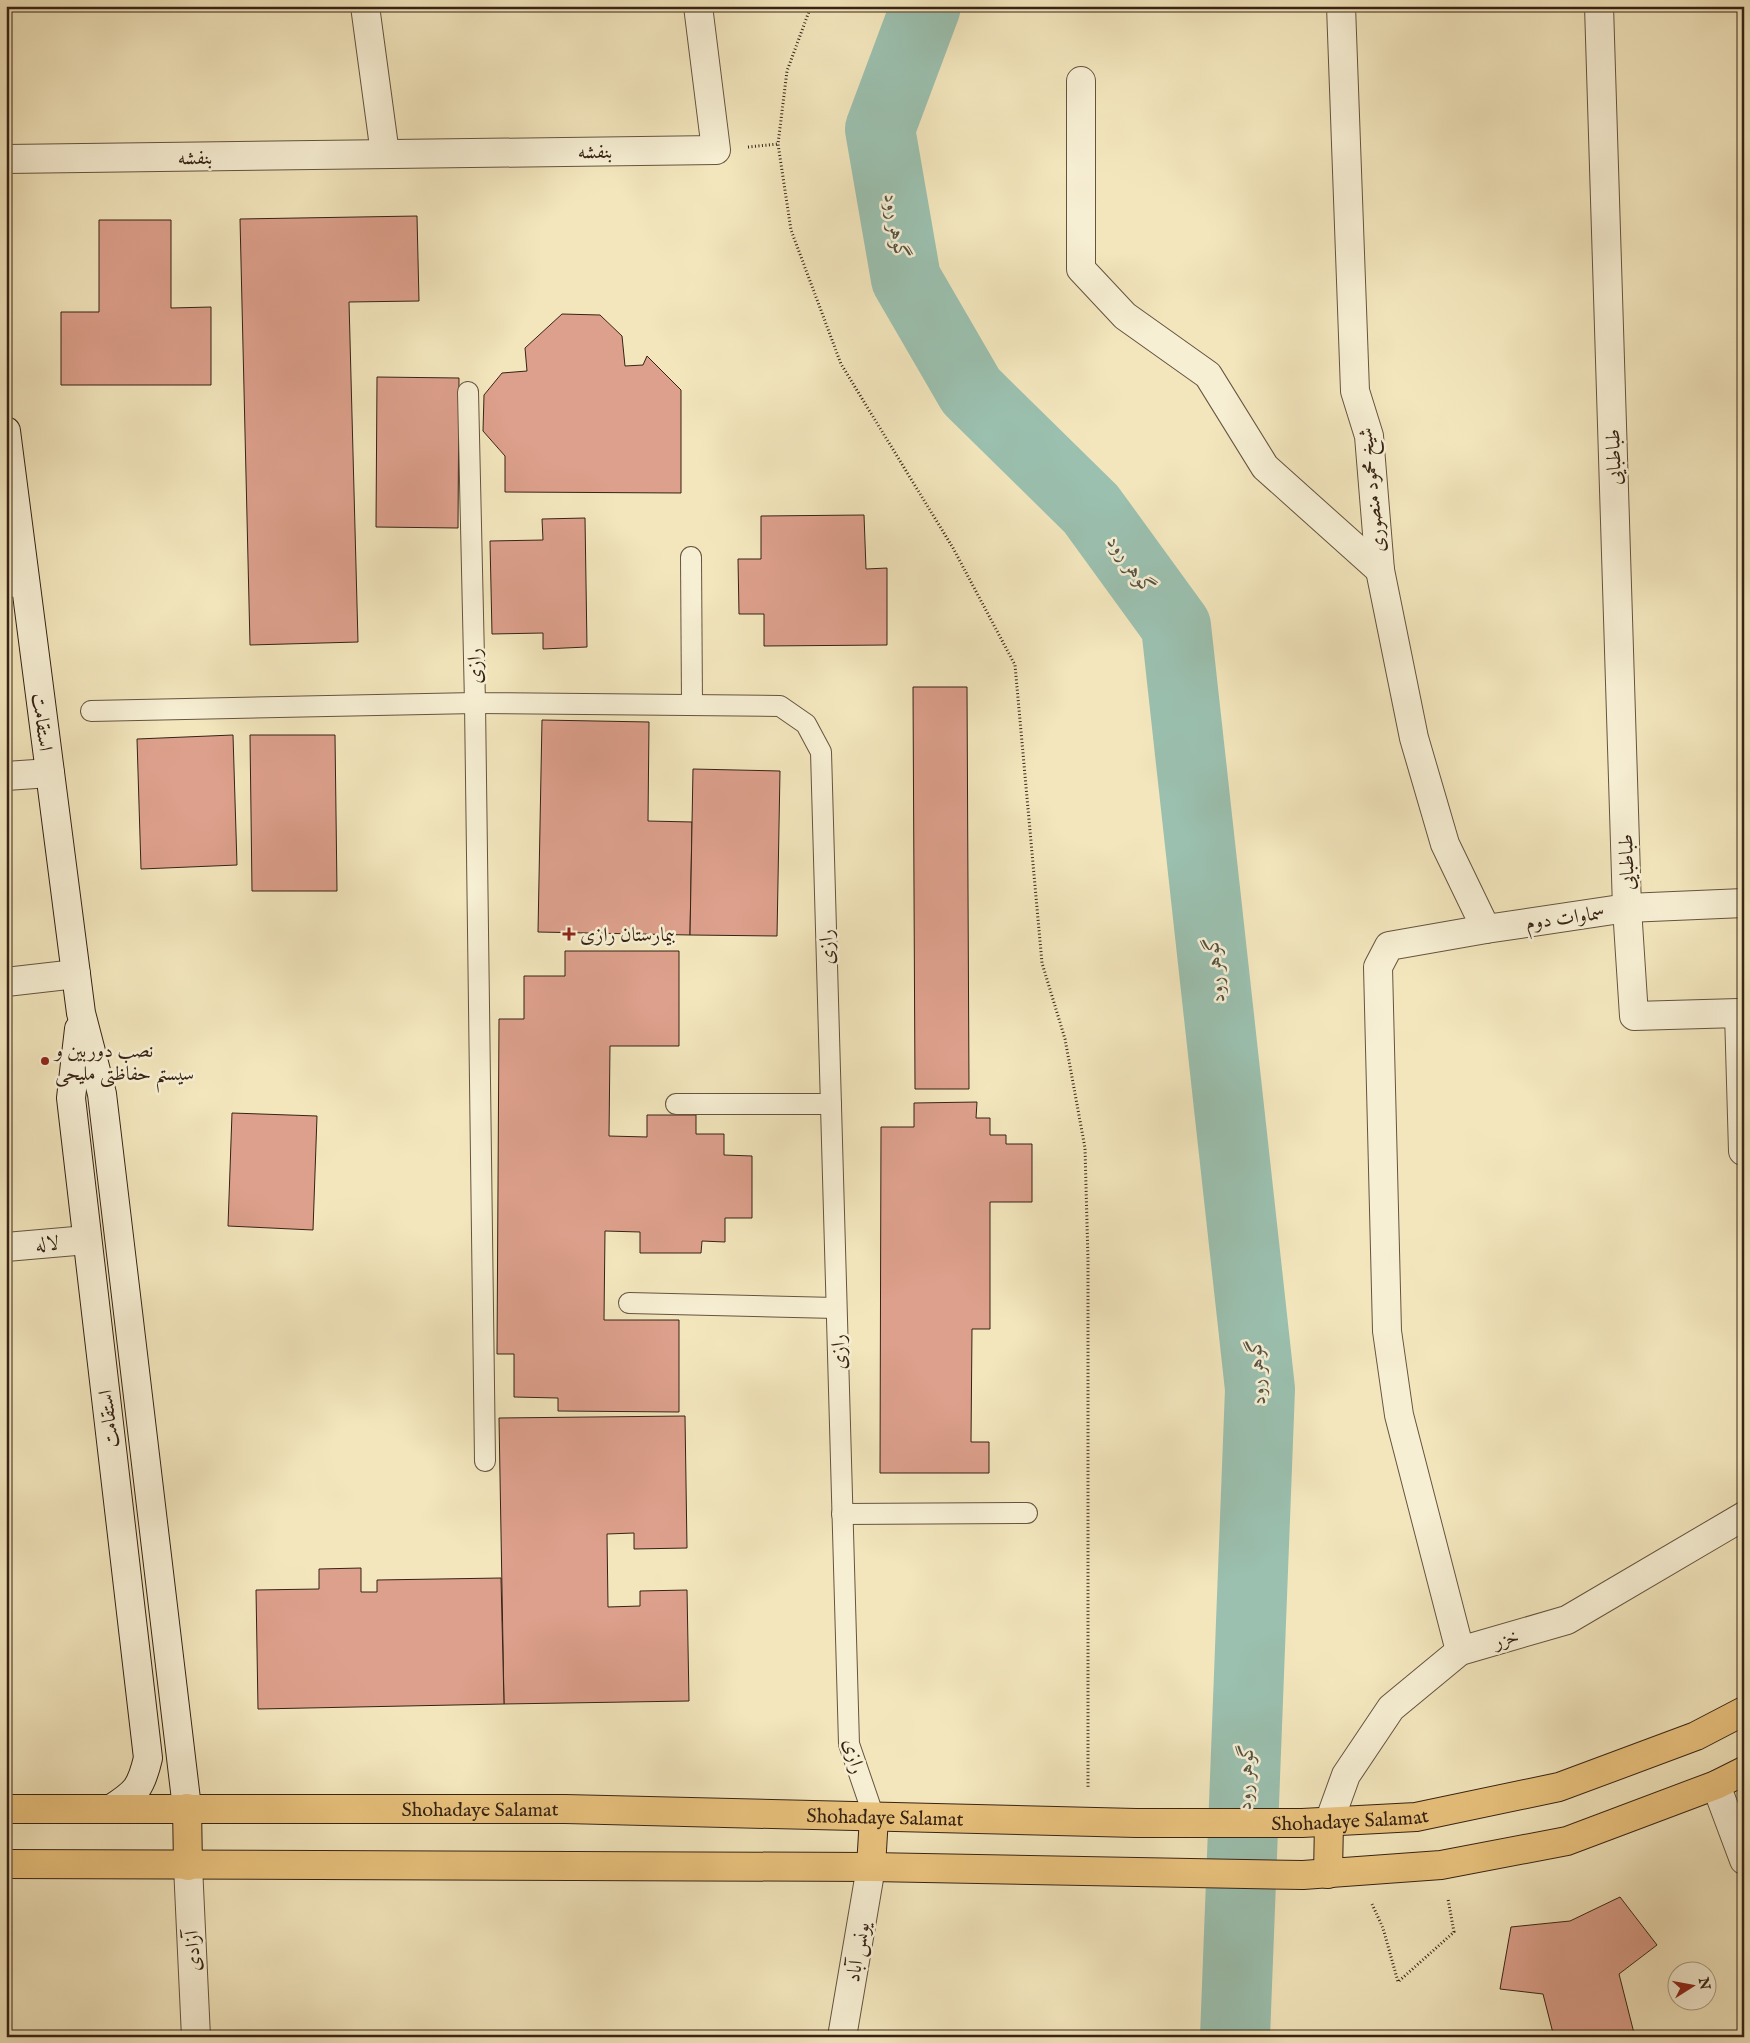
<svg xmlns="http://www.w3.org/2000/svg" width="1750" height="2043" font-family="'IM FELL English',Amiri,serif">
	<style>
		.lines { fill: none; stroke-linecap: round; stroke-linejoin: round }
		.river { stroke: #9bc0af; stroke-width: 70 }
		.building { fill: #dda08c; stroke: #362315 }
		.lane-casing { stroke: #65543f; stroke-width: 22 }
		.street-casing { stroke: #65543f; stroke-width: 30 }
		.secondary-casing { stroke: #362315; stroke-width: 30 }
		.primary-casing { stroke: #362315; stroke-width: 30 }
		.path { stroke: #362315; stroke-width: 3; stroke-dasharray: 1 2.5; stroke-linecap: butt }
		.lane { stroke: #f7efd4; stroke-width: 20 }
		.street { stroke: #f7efd4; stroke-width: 28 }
		.secondary { stroke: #f7efd4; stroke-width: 28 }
		.primary { stroke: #eac37e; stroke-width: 28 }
		.poi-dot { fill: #8f2418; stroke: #f7efd4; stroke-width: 2 }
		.labels { text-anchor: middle; stroke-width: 5; stroke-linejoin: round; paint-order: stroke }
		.street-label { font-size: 20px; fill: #362315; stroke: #f7efd4 }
		.poi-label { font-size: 20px; fill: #362315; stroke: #f7efd4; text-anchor: start }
		.water-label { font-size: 21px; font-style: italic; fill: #545243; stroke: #f7efd4 }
	</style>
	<rect width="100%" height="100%" fill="#f3e6bd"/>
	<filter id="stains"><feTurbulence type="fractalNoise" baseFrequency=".004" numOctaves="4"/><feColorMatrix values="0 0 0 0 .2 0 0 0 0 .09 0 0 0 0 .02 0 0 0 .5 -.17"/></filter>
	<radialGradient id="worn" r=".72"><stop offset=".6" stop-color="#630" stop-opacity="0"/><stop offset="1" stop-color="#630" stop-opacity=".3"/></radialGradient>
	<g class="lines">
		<polyline class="river" points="926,6 880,129 906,279 971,391 1091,509 1176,626 1260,1389 1235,2037"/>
	</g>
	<g class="building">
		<polygon points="417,216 419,301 349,302 358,642 250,645 240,219"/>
		<polygon points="99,220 171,220 171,308 211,307 211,385 61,385 61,312 99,312"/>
		<polygon points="562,314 600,315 622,336 625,366 643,365 647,356 681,390 681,493 505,492 505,456 483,431 484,395 502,373 527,371 525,348"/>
		<polygon points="377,377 459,378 458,528 376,527"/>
		<polygon points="864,515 866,569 887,568 887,645 764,646 764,614 739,614 738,559 761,559 761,516"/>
		<polygon points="585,518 587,647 543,649 543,633 492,634 490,541 543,540 542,519"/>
		<polygon points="913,687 967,687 969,1089 915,1089"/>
		<polygon points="542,720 649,722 648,821 692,822 690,935 538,932"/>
		<polygon points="233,735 237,865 141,869 137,739"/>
		<polygon points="250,735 335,735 337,891 252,891"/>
		<polygon points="693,769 780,771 777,936 690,935"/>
		<polygon points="565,951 679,951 679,1046 610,1046 609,1136 647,1137 647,1115 696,1115 696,1134 724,1134 724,1155 752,1156 752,1218 725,1218 725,1242 702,1241 701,1253 640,1253 640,1232 605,1231 604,1320 679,1320 679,1412 558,1411 558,1398 514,1397 514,1354 497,1354 499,1019 524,1019 524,976 565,976"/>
		<polygon points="977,1102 976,1118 990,1118 990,1135 1006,1135 1006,1144 1032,1144 1032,1202 990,1202 990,1329 972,1329 971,1442 989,1442 989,1473 880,1473 881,1127 914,1127 914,1103"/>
		<polygon points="232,1113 317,1116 313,1230 228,1226"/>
		<polygon points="685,1416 687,1548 634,1549 634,1533 607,1534 608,1607 640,1606 640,1591 687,1590 689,1701 504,1704 499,1418"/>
		<polygon points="361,1568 361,1592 377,1592 377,1580 501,1578 504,1704 258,1709 256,1590 319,1589 319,1569"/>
		<polygon points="1620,1897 1657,1945 1619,1974 1635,2037 1554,2037 1543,1994 1500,1989 1511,1927 1570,1921"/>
	</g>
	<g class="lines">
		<g class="lane-casing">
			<g id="lane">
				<polyline points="468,392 475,703 780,706 806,724 821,752 849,1744 874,1817"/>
				<polyline points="691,557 692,705"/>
				<polyline points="91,711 475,703 485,1461"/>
				<polyline points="676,1104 831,1104"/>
				<polyline points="629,1303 836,1308"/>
				<polyline points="842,1514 1027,1513"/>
			</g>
		</g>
		<g class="street-casing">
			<g id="street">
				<polyline points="365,6 385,154"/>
				<polyline points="1341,6 1355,391 1369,436 1380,570 1414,738 1445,844 1486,929"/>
				<polyline points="1599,6 1627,908 1634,1016 1739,1013 1743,1151"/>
				<polyline points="1081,81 1081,269 1125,316 1208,375 1265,467 1380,570"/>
				<polyline points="6,159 716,150 698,6"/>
				<polyline points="6,583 25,582"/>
				<polyline points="6,776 50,773"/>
				<polyline points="6,982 76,974"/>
				<polyline points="6,1247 87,1240"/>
				<polyline points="1460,1651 1399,1415 1387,1331 1378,967 1389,946 1486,929 1627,908 1744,903"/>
				<polyline points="1716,1785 1744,1860"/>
				<polyline points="1329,1822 1346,1775 1391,1708 1460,1651 1567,1620 1744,1516"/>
				<polyline points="188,1866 196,2037"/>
				<polyline points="842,2037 871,1867"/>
			</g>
		</g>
		<g class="secondary-casing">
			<g id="secondary">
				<polyline points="6,431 81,1013 102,1094 187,1808"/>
				<path d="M79,1029L71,1098L148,1758C141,1788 136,1793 111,1809"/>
			</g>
		</g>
		<g class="primary-casing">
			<g id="primary">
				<polyline points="187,1808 188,1866"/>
				<path id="s1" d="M6,1809H565L1136,1823H1302L1416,1817L1559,1787L1696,1736L1744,1711"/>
				<polyline points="6,1864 871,1867 1303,1875 1441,1865 1567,1841 1716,1785 1744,1771"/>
				<polyline points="871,1867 874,1817"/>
				<polyline points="1328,1874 1329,1822"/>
			</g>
		</g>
		<g class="path">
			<polyline points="811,6 787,71 778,144 791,230 841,364 953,548 1015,665 1042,963 1065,1039 1085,1148 1088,1260 1088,1787"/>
			<polyline points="748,147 778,144"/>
			<polyline points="1372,1904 1383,1928 1398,1982 1454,1932 1448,1899"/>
		</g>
		<use href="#lane" class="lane"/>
		<use href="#street" class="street"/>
		<use href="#secondary" class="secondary"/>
		<use href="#primary" class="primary"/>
	</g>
	<g class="poi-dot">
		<path d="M566.5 926.5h5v5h5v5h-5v5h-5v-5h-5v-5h5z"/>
		<circle cx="45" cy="1061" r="5"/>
	</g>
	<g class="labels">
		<g class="street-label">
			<text transform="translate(595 151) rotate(-1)" y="7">بنفشه</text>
			<text transform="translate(195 157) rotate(-1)" y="7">بنفشه</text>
			<text transform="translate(1613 457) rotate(-92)" y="7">طباطبایی</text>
			<text transform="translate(1371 490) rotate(-96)" y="7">شیخ محمود منصوری</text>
			<text transform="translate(474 666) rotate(-91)" y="7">رازی</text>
			<text transform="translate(43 722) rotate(83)" y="7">استقامت</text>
			<text transform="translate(1626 862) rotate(-92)" y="7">طباطبایی</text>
			<text transform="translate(1565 917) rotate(-8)" y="7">سماوات دوم</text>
			<text transform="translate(826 947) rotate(-92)" y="7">رازی</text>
			<text transform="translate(47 1243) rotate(-5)" y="7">لاله</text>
			<text transform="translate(838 1352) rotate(-92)" y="7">رازی</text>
			<text transform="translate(108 1419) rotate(-97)" y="7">استقامت</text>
			<text transform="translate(1506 1638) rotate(-16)" y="7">خزر</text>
			<text transform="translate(855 1756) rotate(76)" y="7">رازی</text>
			<text dy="7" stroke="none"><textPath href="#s1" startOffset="474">Shohadaye Salamat</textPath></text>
			<text dy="7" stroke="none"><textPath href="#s1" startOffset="879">Shohadaye Salamat</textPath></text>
			<text dy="7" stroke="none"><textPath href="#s1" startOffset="1344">Shohadaye Salamat</textPath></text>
			<text transform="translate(192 1951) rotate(-93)" y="7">آزادی</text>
			<text transform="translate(857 1952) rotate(-80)" y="7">یونس آباد</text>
		</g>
		<g class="poi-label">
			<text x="580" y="941">بیمارستان رازی</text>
			<text x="55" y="1057">نصب دوربین و<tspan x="55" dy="23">سیستم حفاظتی ملیحی</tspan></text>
		</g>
		<g class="water-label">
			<text transform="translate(897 227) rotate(80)" y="7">گوهر رود</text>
			<text transform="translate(1132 565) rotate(54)" y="7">گوهر رود</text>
			<text transform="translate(1214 969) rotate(-96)" y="7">گوهر رود</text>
			<text transform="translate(1256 1371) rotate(-94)" y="7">گوهر رود</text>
			<text transform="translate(1245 1776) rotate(-88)" y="7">گوهر رود</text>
		</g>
	</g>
	<rect width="1750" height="2043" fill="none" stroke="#f3e6bd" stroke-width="25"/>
	<rect x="8" y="8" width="1735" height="2028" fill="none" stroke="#362315" stroke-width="2.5"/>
	<rect x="12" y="12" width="1725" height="2018" fill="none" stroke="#362315"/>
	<g transform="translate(1692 1986) rotate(79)"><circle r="24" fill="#f7efd4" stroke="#aa9d88"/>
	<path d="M0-4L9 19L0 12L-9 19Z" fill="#8f2418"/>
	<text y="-8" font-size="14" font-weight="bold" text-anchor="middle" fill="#362315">N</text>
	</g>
	<rect width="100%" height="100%" filter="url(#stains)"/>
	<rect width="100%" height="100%" fill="url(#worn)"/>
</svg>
